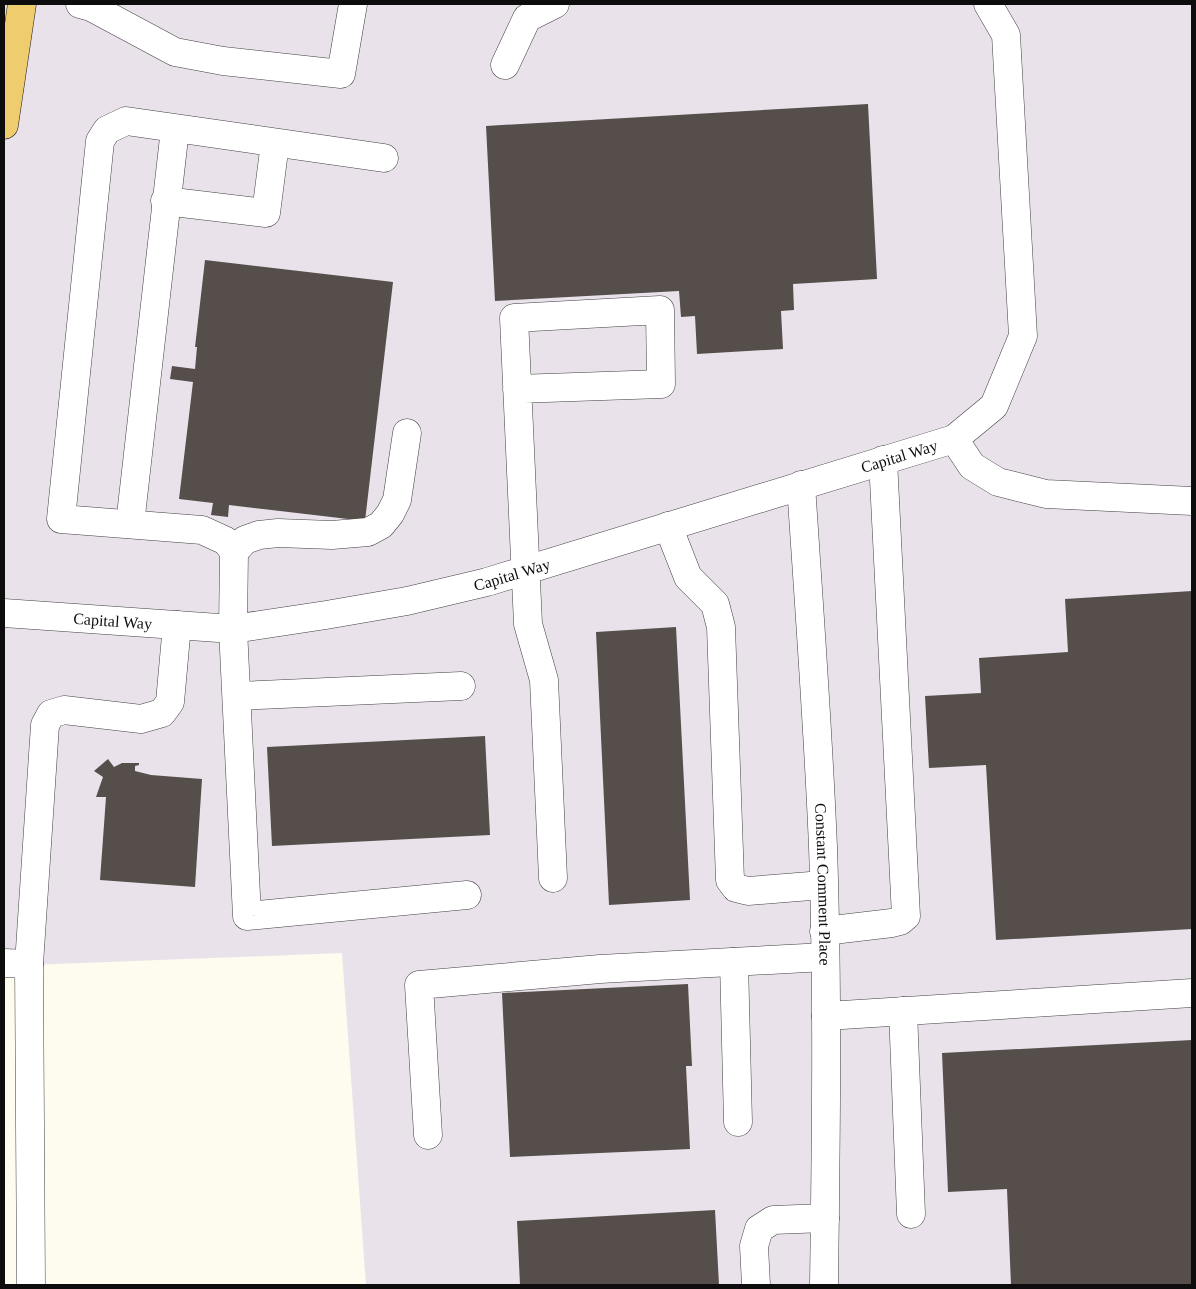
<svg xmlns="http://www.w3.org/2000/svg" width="1196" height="1289" font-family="Georgia,serif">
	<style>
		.industrial { fill: #eae2eb }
		.building { fill: #554e4a }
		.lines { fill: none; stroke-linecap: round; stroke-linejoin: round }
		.minor-casing { stroke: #404040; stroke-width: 29 }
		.major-casing { stroke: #1e1e1e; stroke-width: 29 }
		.minor { stroke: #fff; stroke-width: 28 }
		.major { stroke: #efcd6e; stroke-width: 28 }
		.labels { text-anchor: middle; stroke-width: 5; stroke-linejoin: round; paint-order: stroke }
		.street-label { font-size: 16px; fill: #0d0d0d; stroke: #fff }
	</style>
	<rect width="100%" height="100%" fill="#fefbef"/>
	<polygon class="industrial" points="4,4 1192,4 1192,1285 366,1285 342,953 4,966"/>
	<g class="building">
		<polygon points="868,104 877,279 793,284 794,310 781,311 783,349 697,354 695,316 681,317 679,291 495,301 486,126"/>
		<polygon points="205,260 393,282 365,521 229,505 228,517 211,515 213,503 179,499 193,382 170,379 172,366 195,369 197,347 195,347"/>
		<polygon points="1192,591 1192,929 996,940 986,765 929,768 925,696 981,693 979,658 1068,652 1065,599"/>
		<polygon points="676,627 690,900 609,905 596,632"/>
		<polygon points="485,736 490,835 272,846 267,747"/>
		<polygon points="108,759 114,767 122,763 139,763 139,765 135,766 135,771 151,775 202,779 195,887 100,880 106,797 96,797 103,777 94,771"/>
		<polygon points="688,984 692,1066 686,1066 690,1149 510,1157 502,993"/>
		<polygon points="1192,1040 1192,1285 1011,1285 1007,1189 948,1192 942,1053"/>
		<polygon points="715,1210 719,1285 520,1285 517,1221"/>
	</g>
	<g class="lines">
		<g class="minor-casing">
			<g id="minor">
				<polyline points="80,4 91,7 175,52 223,61 341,74 353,4"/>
				<polyline points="505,65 527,18 555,4"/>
				<polyline points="384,158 126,121 107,130 100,141 61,519 202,530 226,541 234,552 233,629 247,916 467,895"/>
				<polyline points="165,201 266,213 275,143"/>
				<polyline points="517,389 661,384 660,310 514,318 528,624 544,680 553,878"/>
				<polyline points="954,439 972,466 998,482 1046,494 1192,501"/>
				<path id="s1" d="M801,485C809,606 818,726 823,847C828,993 826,1139 824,1285"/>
				<polyline points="130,524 175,129"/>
				<polyline points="668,526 688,577 715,604 721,627 730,880 736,888 748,891 823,885"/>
				<polyline points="234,552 245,540 259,535 278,533 332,535 368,532 381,525 390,514 397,500 407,433"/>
				<path id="s2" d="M4,613L233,629L326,615L407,601L487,582L954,439L994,406L1023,336L1006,35L988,4"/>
				<polyline points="237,696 461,686"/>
				<polyline points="824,931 892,923 900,921 906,916 883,460"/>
				<polyline points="734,962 738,1122"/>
				<polyline points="4,963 29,964 45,725 51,714 64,710 141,719 162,713 170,702 177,625"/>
				<polyline points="29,964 31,1285"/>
				<polyline points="903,1011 911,1214"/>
				<polyline points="826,1016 1192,993"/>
				<polyline points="428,1135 419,985 600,969 825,957"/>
				<polyline points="756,1285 754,1246 759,1229 773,1220 825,1218"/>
			</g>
		</g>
		<g class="major-casing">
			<polyline id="major" points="4,125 22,4"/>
		</g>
		<use href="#minor" class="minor"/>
		<use href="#major" class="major"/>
	</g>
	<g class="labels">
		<g class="street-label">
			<text dy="6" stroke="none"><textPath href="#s2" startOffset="919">Capital Way</textPath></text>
			<text dy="6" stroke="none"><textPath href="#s2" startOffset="514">Capital Way</textPath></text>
			<text dy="6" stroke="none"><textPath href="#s2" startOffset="109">Capital Way</textPath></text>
			<text dy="6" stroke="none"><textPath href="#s1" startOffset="400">Constant Comment Place</textPath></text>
		</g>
	</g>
	<rect width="1196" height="1289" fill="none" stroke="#0d0d0d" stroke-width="10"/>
</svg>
